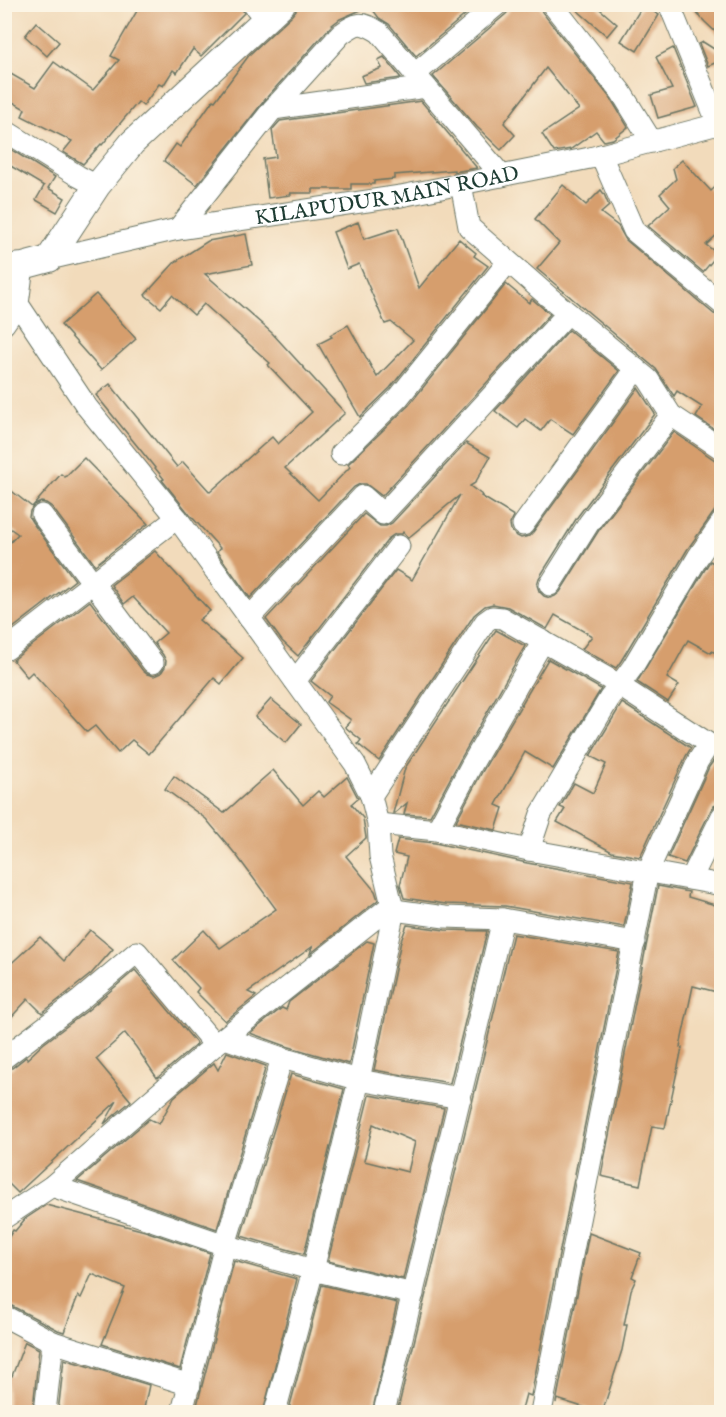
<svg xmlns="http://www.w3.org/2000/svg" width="726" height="1417" font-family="'IM FELL English',serif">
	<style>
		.building { fill: #d69e6d; fill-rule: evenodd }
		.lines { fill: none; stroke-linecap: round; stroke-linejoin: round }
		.minor-casing { stroke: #697463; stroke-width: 23 }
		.major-casing { stroke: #697463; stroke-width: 28 }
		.minor { stroke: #fff; stroke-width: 21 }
		.major { stroke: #fff; stroke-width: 26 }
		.labels { text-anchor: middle; stroke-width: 5; stroke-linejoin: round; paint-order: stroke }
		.street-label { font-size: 21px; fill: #1f3d34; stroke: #fcf5e5 }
	</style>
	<rect width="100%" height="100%" fill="#fcf5e5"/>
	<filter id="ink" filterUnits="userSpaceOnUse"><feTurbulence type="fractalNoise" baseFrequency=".0167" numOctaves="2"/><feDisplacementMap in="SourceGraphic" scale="12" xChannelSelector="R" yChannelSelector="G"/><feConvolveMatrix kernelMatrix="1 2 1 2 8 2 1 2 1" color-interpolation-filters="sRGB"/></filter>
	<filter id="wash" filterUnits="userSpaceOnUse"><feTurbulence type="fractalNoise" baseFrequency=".008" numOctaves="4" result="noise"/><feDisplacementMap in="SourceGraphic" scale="24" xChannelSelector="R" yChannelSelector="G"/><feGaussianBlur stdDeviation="1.35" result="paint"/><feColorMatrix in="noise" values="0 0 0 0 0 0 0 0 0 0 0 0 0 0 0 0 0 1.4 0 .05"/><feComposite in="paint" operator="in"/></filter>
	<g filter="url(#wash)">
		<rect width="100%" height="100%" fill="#f2dbbb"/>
		<g id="blocks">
			<g class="building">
				<polygon points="141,4 240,4 244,13 201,56 193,49 177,73 173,70 163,86 159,84 143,106 138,102 102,145 101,144 83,164 63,152 72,141 22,116 25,109 4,97 4,70 35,88 54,62 93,90 119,60 111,56"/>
				<polygon points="301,4 478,4 416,56 389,24 379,18 370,6 340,19 332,25 268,96 197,185 164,161 176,144 180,147 213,100 215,101 250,54 292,15"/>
				<polygon points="510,4 539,4 542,12 611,99 628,127 613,139 604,141 596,131 571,149 554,152 542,134 579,109 546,68 504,123 515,135 501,150 477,127 433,76 506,14 510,9"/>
				<polygon points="570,4 594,4 617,24 607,36"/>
				<polygon points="688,4 722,4 722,38 705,22"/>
				<polygon points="643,5 659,15 637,51 621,41"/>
				<polygon points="36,22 59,42 47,56 25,36"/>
				<polygon points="703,42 722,54 722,60 708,66 699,44"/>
				<polygon points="673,48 697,107 658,118 651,95 672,89 656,57"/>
				<polygon points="384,57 401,78 364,83 361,76 382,68 378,60"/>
				<polygon points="421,101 477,168 454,172 454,170 394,175 394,179 374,181 374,184 351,184 351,189 313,189 313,193 290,193 291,195 268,198 263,159 276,157 272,130 280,121"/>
				<polygon points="4,145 55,177 48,188 65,198 57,212 36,200 44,186 4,162"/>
				<polygon points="682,160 711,191 722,181 722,230 706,245 718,254 703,272 648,226 670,206 660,194 676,179 673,168"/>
				<polygon points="563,185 586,205 601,190 604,194 609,206 601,213 618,226 626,240 714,314 722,316 722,431 720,433 696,417 702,407 677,391 674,396 656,369 537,269 559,243 535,219"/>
				<polygon points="358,222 364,239 398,228 419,288 459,239 476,253 474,256 488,266 390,388 360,417 318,344 332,337 330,335 348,325 377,377 413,340 391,322 385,324 359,264 347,269 333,232"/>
				<polygon points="246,234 252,265 205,274 272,333 345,413 285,468 318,500 350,467 348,464 409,405 506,284 529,303 532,299 550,314 382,496 366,484 360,484 354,487 250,598 217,552 220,548 190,515 162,480 164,479 96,395 110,384 177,467 183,462 210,492 272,437 278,444 312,412 268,365 270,363 204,304 194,315 172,295 161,308 145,295 175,262 208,241"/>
				<polygon points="96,294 136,339 101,370 61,325"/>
				<polygon points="569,330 619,371 573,434 550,419 541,431 525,419 518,428 495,411"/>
				<polygon points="638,388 655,414 578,516 539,578 537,585 539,591 544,596 550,598 555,596 560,592 599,530 674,432 715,460 722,462 722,500 714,512 687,550 621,661 616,668 582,649 592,636 555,615 547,629 508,607 493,604 485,606 474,615 379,761 358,744 361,740 345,727 351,720 327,703 326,702 330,696 311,681 396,570 412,580 460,495 408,538 403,532 402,534 395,534 389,538 298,656 282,641 266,619 364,514 380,526 386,526 392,523 466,443 490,457 475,483 470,486 482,495 481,496 514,516 510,524 511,530 515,535 521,538 529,536 533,532"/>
				<polygon points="84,458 148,524 95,565 52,507 46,503 41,502 34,505 30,511 29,517 32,522 75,580 4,635 4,549 18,534 4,524 4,485 32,507 61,474 65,477"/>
				<polygon points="155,551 210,611 199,620 243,658 221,684 214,678 149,754 132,740 118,753 95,726 87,732 32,672 27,677 13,660 90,601 143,671 147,674 154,676 161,673 165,667 166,661 163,655 154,643 166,633 133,597 124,604 111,585"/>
				<polygon points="710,561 722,568 722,656 712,651 711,653 688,640 667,678 679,685 668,702 637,682"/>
				<polygon points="496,630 525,646 460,760 430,816 404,814 407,803 395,813 393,813 405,768"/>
				<polygon points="548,659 601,689 553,769 525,752 496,805 503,808 496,830 456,821 482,772"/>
				<polygon points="271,699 301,724 286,743 255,717"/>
				<polygon points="622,703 691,748 686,756 640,857 612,852 557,822 565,809 560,807 574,783 593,793 606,764 590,756"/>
				<polygon points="719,753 722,754 722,803 714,806 711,810 685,863 668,857 709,767"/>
				<polygon points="273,770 303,805 318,791 324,797 347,777 358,798 351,804 363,818 366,838 346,856 375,891 378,900 310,954 312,947 248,992 256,996 225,1021 196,992 199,988 173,960 204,930 220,948 276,909 237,856 206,819 165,789 174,776 224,813"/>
				<polygon points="398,839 435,843 527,863 633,882 624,927 505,906 446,904 404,898 400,885 407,857 394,854"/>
				<polygon points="658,886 689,892 688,897 722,907 722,971 717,992 693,986 680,1047 682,1048 665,1128 652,1126 640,1185 601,1176"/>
				<polygon points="407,925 445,930 487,931 450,1083 374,1070 401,941"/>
				<polygon points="90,930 113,949 91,974 42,1013 28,999 4,1025 4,970 40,937 64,961"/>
				<polygon points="513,934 619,952 531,1396 526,1394 521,1413 397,1413"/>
				<polygon points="367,941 374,943 349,1064 286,1046 250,1033 282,1008 286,1010 289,1002"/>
				<polygon points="135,970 197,1044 157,1078 136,1047 125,1033 96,1059 131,1101 104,1124 117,1101 18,1193 4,1179 4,1071 12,1068 26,1057 27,1059 43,1044 88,1010"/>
				<polygon points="227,1052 266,1066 217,1229 77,1181 149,1119 159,1124 174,1097 214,1063 218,1070"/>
				<polygon points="291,1074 344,1089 304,1254 241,1236"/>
				<path d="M369,1095L444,1108L403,1279L328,1261ZM373,1124L415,1142L408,1172L364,1161Z"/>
				<polygon points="46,1205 145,1231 210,1253 180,1369 102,1344 125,1288 92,1274 81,1298 78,1296 64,1332 58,1330 10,1305 4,1303 4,1245 13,1230 15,1231 25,1219"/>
				<polygon points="589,1233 641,1253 632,1277 636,1279 631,1290 624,1325 627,1325 622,1350 602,1413 557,1399 556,1403"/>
				<polygon points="234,1261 297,1279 263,1413 195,1413"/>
				<polygon points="322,1285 397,1303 372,1413 288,1413"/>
				<polygon points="25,1342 39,1349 33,1409 8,1409 7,1376 12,1376"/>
				<polygon points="64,1359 149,1385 143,1413 58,1413"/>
			</g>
		</g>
	</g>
	<g filter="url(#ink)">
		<use href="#blocks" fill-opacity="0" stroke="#697463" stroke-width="1.5"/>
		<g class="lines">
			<g class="minor-casing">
				<g id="minor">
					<polyline points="253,4 265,19"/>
					<polyline points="552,4 621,92 652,142"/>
					<polyline points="669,4 718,124"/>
					<polyline points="415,74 498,4"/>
					<polyline points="273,109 426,87"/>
					<polyline points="4,130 78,176 97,186"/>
					<polyline points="601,155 634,231 722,304"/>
					<polyline points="461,184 469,227 549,297 648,379 671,415 722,449"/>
					<path d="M178,229L273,109L341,34C358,22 360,21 379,32L502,176"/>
					<path id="s1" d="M49,259L178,229L401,196L590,158L722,123"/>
					<polyline points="4,324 18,304"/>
					<polyline points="341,454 399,397 508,262"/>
					<polyline points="42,515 153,663"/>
					<polyline points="523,525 636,369"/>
					<polyline points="550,585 589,523 671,415"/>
					<polyline points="249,618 363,496 383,514 568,313"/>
					<polyline points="7,649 177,518"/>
					<polyline points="295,681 399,546"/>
					<polyline points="371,796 485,622 492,617 502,618 609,679 709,744 698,761 648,871 541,1412"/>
					<polyline points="378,824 437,830 529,850 722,885"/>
					<polyline points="437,830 471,766 543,641"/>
					<polyline points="529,850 541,814 609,699 632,668 698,557 722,522"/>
					<polyline points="691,879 722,816"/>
					<polyline points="394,910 445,917 503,919"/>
					<polyline points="225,1038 282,1058 359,1080 460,1098"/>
					<polyline points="4,1058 80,1000 137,952 215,1045"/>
					<polyline points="52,1186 225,1245 313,1270 359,1080 394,910 392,905"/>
					<polyline points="4,1218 52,1186 215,1045 392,905 380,856 378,824 371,796 355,764 177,518 87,407 18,304 23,266"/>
					<polyline points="4,1316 53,1342 45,1412"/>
					<polyline points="53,1342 190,1385"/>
					<polyline points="182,1412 225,1245 282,1058"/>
					<polyline points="275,1412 313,1270 413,1294"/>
					<polyline points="384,1412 503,919 635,942"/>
				</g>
			</g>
			<g class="major-casing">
				<polyline id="major" points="4,268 23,266 49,259 97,186 132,143 282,4"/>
			</g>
			<use href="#minor" class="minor"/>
			<use href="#major" class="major"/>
		</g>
	</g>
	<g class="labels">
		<g class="street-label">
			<text dy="7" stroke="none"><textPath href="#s1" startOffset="344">KILAPUDUR MAIN ROAD</textPath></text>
		</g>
	</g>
	<rect width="726" height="1417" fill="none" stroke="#fcf5e5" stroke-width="24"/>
</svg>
